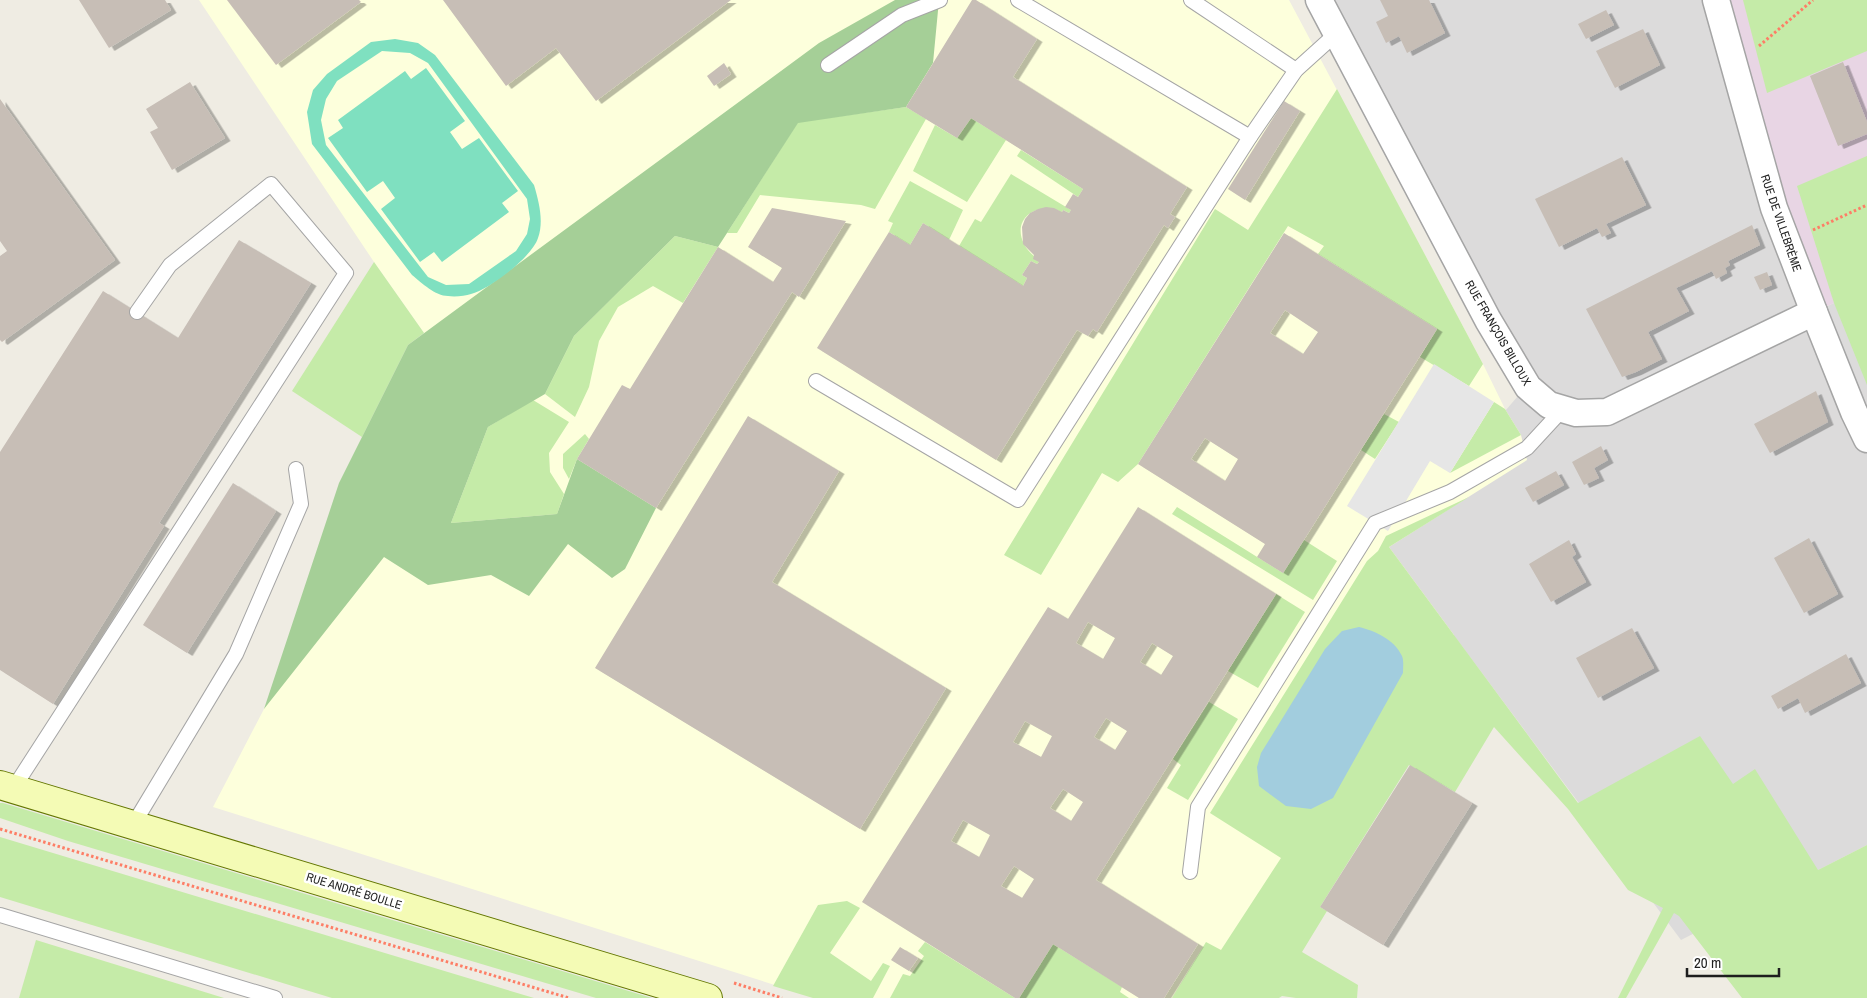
<svg xmlns="http://www.w3.org/2000/svg" width="1867" height="998" font-family="'Archivo Narrow',sans-serif">
	<style>
		.residential { fill: #dcdbdb }
		.industrial { fill: #e8d5e4 }
		.education { fill: #fdffdc }
		.grass { fill: #c5eba8 }
		.forest { fill: #a5cf97 }
		.pitch { fill: #7fe0c0; fill-rule: evenodd }
		.parking { fill: #e6e6e6 }
		.water { fill: #a2cdde }
		.building { fill: #c7beb6; fill-rule: evenodd; filter: url(#shadow) }
		.lines { fill: none; stroke-linecap: round; stroke-linejoin: round }
		.lane-casing { stroke: #a5a5a5; stroke-width: 16 }
		.street-casing { stroke: #a5a5a5; stroke-width: 29 }
		.secondary-casing { stroke: #647702; stroke-width: 30 }
		.path { stroke: #fd7e66; stroke-width: 3; stroke-dasharray: 2.5 2.5; stroke-linecap: butt }
		.lane { stroke: #fff; stroke-width: 14 }
		.street { stroke: #fff; stroke-width: 26 }
		.secondary { stroke: #f4fbb5; stroke-width: 28 }
		.labels { text-anchor: middle; stroke-width: 5; stroke-linejoin: round; paint-order: stroke }
		.street-label { font-size: 12px; fill: #1e1e1e; stroke: #fff }
	</style>
	<defs>
		<filter id="shadow"><feDropShadow dx="5.5" dy="3" stdDeviation="0" flood-color="#0004"/></filter>
	</defs>
	<rect width="100%" height="100%" fill="#efece3"/>
	<polygon class="residential" points="1319,0 1716,0 1814,312 1834,303 1867,292 1867,845 1681,940 1388,547 1524,389"/>
	<polygon class="industrial" points="1716,0 1867,0 1867,292 1834,303 1814,312"/>
	<polygon class="education" points="199,0 1289,0 1483,364 1505,409 1521,435 1527,460 1389,547 1454,635 1225,998 816,998 213,807 264,709 424,333 374,262"/>
	<g class="grass">
		<polygon points="1743,0 1867,0 1867,51 1767,93"/>
		<polygon points="1337,89 1483,364 1469,386 1420,357 1437,329 1318,254 1324,246 1288,226 1138,464 1118,482 1102,473 1041,575 1004,555 1215,209 1248,230"/>
		<polygon points="906,107 926,119 875,209 861,205 760,195 737,233 727,233 798,122"/>
		<polygon points="971,118 1006,140 967,202 913,171 935,125 957,138"/>
		<polygon points="1021,150 1083,189 1078,197 1017,156"/>
		<polygon points="1867,156 1867,385 1834,303 1797,186"/>
		<path d="M1011,174L1071,210L1069,213L1063,210L1062,212C1038,201 1011,218 1024,244C1027,251 1034,255 1039,262L1037,264L1031,261L1022,275L1027,278L1023,286L959,246L975,219L981,222Z"/>
		<polygon points="910,181 963,210 949,240 923,223 910,245 889,232 893,223 888,221"/>
		<polygon points="675,236 718,247 683,303 653,286 618,307 599,341 589,387 575,417 545,394 574,336"/>
		<polygon points="374,262 424,333 408,345 362,437 292,391"/>
		<polygon points="533,400 569,422 549,453 550,472 564,494 557,514 451,523 488,427"/>
		<polygon points="1494,402 1505,409 1521,435 1450,473"/>
		<polygon points="1384,414 1399,422 1375,459 1361,450"/>
		<polygon points="585,434 589,439 577,459 569,479 563,468 563,454"/>
		<polygon points="1469,497 1389,547 1578,803 1700,736 1733,784 1755,769 1818,870 1867,845 1867,998 1742,998 1679,916 1674,913 1626,998 1618,998 1663,908 1628,890 1568,809 1494,727 1455,792 1409,765 1320,907 1327,911 1302,952 1358,985 1357,998 1296,998 1282,996 1279,998 1172,998 1206,942 1221,950 1281,858 1210,813 1367,561 1378,551 1386,536"/>
		<polygon points="1177,507 1283,573 1304,540 1337,561 1313,600 1172,514"/>
		<polygon points="1276,594 1305,612 1258,688 1228,671"/>
		<polygon points="1209,702 1238,719 1188,800 1167,788 1181,765 1173,759"/>
		<polygon points="0,803 3,803 652,998 596,998 68,841 0,818"/>
		<polygon points="0,837 534,998 332,998 0,897"/>
		<polygon points="847,901 860,908 830,953 871,981 883,963 890,966 873,998 813,998 773,986 818,905"/>
		<polygon points="36,940 224,998 19,998"/>
		<polygon points="925,942 1015,998 890,998 903,974 910,976 924,956 918,951"/>
		<polygon points="1053,944 1122,987 1120,992 1129,998 1019,998"/>
	</g>
	<polygon class="forest" points="895,0 939,0 933,63 906,107 798,123 718,247 675,236 574,336 545,394 488,427 451,523 557,514 577,459 656,508 625,569 612,578 568,544 529,596 491,575 428,585 384,557 264,709 339,483 408,345 819,43"/>
	<g class="pitch">
		<path d="M395,39L418,43L435,55L534,185C539,202 544,221 538,238C532,257 490,289 471,294C465,296 455,297 448,296C435,296 422,283 412,275L312,144L307,112L313,90L327,74L371,42ZM382,51L410,53L428,63L527,199L530,219L527,234L516,251L469,284L446,285L428,277L326,145L321,120L326,99L337,81Z"/>
		<polygon points="426,68 465,121 450,132 462,149 479,138 518,191 502,203 509,212 442,262 434,252 420,262 381,209 395,198 383,181 367,192 328,138 343,128 338,120 405,71 411,79"/>
	</g>
	<polygon class="parking" points="1434,364 1494,402 1450,473 1430,461 1388,531 1347,506"/>
	<path class="water" d="M1359,627C1375,631 1394,639 1402,656C1404,661 1403,668 1403,673L1333,798L1311,809L1286,806L1259,786L1257,767L1261,753L1325,649L1342,631Z"/>
	<g class="building">
		<polygon points="79,0 165,0 171,10 109,48"/>
		<polygon points="227,0 359,0 361,2 276,65"/>
		<polygon points="443,0 731,0 596,101 556,48 506,86"/>
		<polygon points="972,0 976,0 1037,39 1013,77 1187,187 1170,214 1175,217 1168,228 1164,225 1097,332 1093,329 1088,336 1077,330 996,460 817,348 889,232 910,245 923,223 1023,286 1027,278 1022,275 1031,261 1037,264 1039,262 1033,259 1034,255 1023,244 1022,227 1025,219 1030,213 1038,209 1046,207 1054,208 1062,212 1063,210 1069,213 1071,210 1065,207 1073,194 1078,197 1083,189 971,118 957,138 906,107"/>
		<polygon points="1380,0 1429,0 1445,33 1407,53 1399,36 1386,43 1376,22 1388,16"/>
		<polygon points="1606,10 1614,25 1586,39 1578,24"/>
		<polygon points="1643,29 1660,65 1615,88 1596,51"/>
		<polygon points="1843,62 1867,122 1867,134 1838,146 1810,76"/>
		<polygon points="724,63 731,74 714,86 707,76"/>
		<polygon points="190,82 225,138 172,170 150,132 158,128 146,109"/>
		<polygon points="0,99 115,260 2,342 0,340 0,256 7,251 0,241"/>
		<polygon points="1284,101 1300,111 1245,200 1228,189"/>
		<polygon points="1622,157 1646,205 1606,224 1611,233 1602,237 1597,228 1559,247 1535,199"/>
		<polygon points="772,208 846,221 799,297 792,292 656,508 577,459 622,385 630,389 718,247 773,282 782,268 748,247"/>
		<polygon points="1752,225 1760,245 1728,261 1730,265 1725,268 1727,273 1716,279 1712,271 1676,288 1689,311 1648,332 1662,359 1636,372 1622,377 1586,309"/>
		<path d="M1284,233L1437,329L1283,573L1257,557L1265,544L1138,464ZM1285,310L1318,332L1303,354L1270,333ZM1205,438L1238,459L1225,481L1191,459Z"/>
		<polygon points="239,240 311,283 159,523 164,526 53,704 0,670 0,452 103,291 178,338"/>
		<polygon points="1767,272 1772,285 1760,290 1754,277"/>
		<polygon points="1816,391 1828,422 1770,453 1754,424"/>
		<polygon points="748,416 839,471 772,582 946,688 860,829 595,668"/>
		<polygon points="1601,446 1608,460 1594,468 1599,478 1584,485 1572,462"/>
		<polygon points="1556,471 1564,485 1533,502 1525,488"/>
		<polygon points="233,483 276,511 187,653 143,625"/>
		<path d="M1138,507L1276,594L1096,880L1198,944L1164,998H1139L1053,944L1019,998H1015L862,902L1048,607L1068,619ZM1088,622L1115,638L1103,659L1076,643ZM1152,643L1173,656L1161,675L1140,662ZM1106,718L1127,731L1115,750L1094,737ZM1025,721L1052,736L1041,757L1013,742ZM1063,789L1083,802L1071,821L1050,808ZM963,820L990,835L979,857L951,841ZM1014,866L1034,879L1022,898L1001,886Z"/>
		<polygon points="1809,538 1838,594 1804,613 1774,558"/>
		<polygon points="1569,540 1576,554 1572,557 1586,582 1551,602 1529,564"/>
		<polygon points="1632,628 1654,668 1598,698 1576,658"/>
		<polygon points="1846,654 1861,683 1805,713 1798,698 1778,709 1771,696"/>
		<polygon points="1410,765 1472,803 1383,945 1320,907"/>
		<polygon points="900,947 918,958 909,971 891,960"/>
	</g>
	<g class="lines">
		<g class="lane-casing">
			<g id="lane">
				<polyline points="1018,0 1250,137"/>
				<polyline points="1191,0 1296,70"/>
				<polyline points="828,65 902,15 940,0"/>
				<polyline points="816,381 1018,500 1250,137 1296,70 1337,33"/>
				<polyline points="13,789 346,273 271,184 170,265 137,312"/>
				<polyline points="133,825 236,654 301,504 296,469"/>
				<polyline points="1190,872 1198,807 1375,523 1450,492 1527,448 1563,409"/>
				<polyline points="0,915 275,998"/>
			</g>
		</g>
		<g class="street-casing">
			<g id="street">
				<polyline points="1319,0 1488,320 1528,387 1549,405 1576,413 1607,412 1814,312"/>
				<polyline points="1716,0 1774,208 1814,312 1854,412 1867,439"/>
			</g>
		</g>
		<g class="secondary-casing">
			<polyline id="secondary" points="0,785 708,998"/>
		</g>
		<g class="path">
			<polyline points="1759,46 1813,0"/>
			<polyline points="1813,230 1867,205"/>
			<polyline points="0,829 569,998"/>
			<polyline points="734,983 782,998"/>
		</g>
		<use href="#lane" class="lane"/>
		<use href="#street" class="street"/>
		<use href="#secondary" class="secondary"/>
	</g>
	<g class="labels">
		<g class="street-label">
			<text transform="translate(1781 223) rotate(71)" y="4">RUE DE VILLEBRÈME</text>
			<text transform="translate(1498 333) rotate(60)" y="4">RUE FRANÇOIS BILLOUX</text>
			<text transform="translate(354 891) rotate(17)" y="4">RUE ANDRÉ BOULLE</text>
		</g>
	</g>
	<path d="M1687 968v8h92v-8" fill="none" stroke="#1e1e1e" stroke-width="2.5"/>
	<text x="1694" y="968" font-size="15" fill="#1e1e1e" stroke="#ffffff" stroke-width="4" paint-order="stroke">20 m</text>
</svg>
